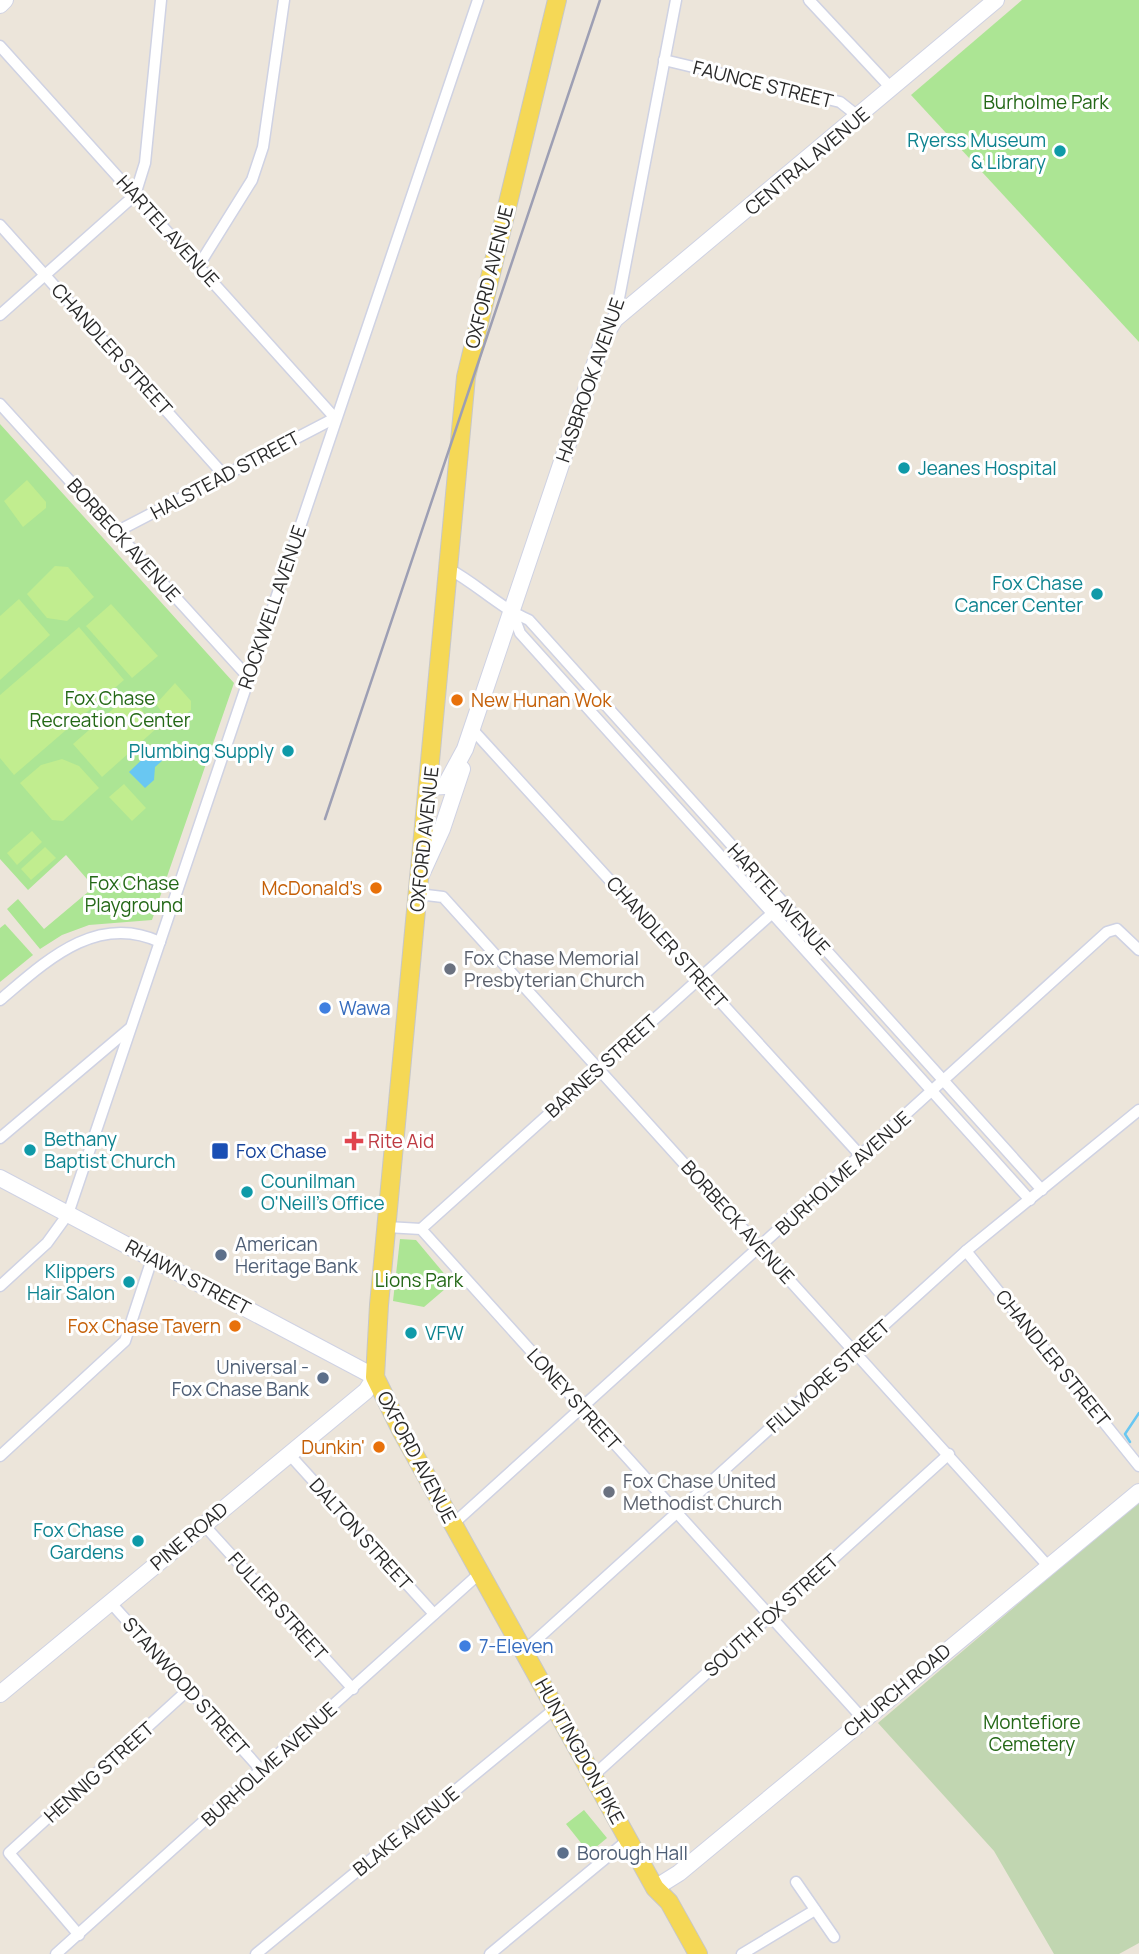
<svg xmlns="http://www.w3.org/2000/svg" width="1139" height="1954" font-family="Manrope,sans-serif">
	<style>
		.green { fill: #ace594 }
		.cemetery { fill: #c1d6b1 }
		.pitch { fill: #c1ed8f }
		.water { fill: #69c7f2 }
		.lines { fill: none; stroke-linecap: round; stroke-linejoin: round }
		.stream { stroke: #69c7f2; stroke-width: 2.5 }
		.street-casing { stroke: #cfd2e3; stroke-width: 13 }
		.secondary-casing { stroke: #cfd2e3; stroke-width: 18 }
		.primary-casing { stroke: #c7c7c7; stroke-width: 20 }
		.street { stroke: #fff; stroke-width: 10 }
		.secondary { stroke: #fff; stroke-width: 16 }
		.primary { stroke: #f5d856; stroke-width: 18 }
		.rail { stroke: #9d9fb4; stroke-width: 2.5 }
		.culture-dot { fill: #0f9aa8; stroke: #fff; stroke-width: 2.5 }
		.food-dot { fill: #e8710a; stroke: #fff; stroke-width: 2.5 }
		.worship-dot { fill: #6b7280; stroke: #fff; stroke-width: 2.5 }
		.shop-dot { fill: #3f7fe0; stroke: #fff; stroke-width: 2.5 }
		.health-dot { fill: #e0444e; stroke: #fff; stroke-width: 2.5 }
		.transit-dot { fill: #1a4fb4; stroke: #fff; stroke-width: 2.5 }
		.service-dot { fill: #5c6f8a; stroke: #fff; stroke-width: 2.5 }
		.labels { text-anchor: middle; stroke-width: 6; stroke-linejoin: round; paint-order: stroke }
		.street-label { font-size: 19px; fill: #292929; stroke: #fff }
		.park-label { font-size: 19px; fill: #246817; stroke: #fff }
		.culture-label { font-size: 19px; fill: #0d838f; stroke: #fff; text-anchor: end }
		.food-label { font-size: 19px; fill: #c56008; stroke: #fff; text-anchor: end }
		.worship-label { font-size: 19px; fill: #5b616d; stroke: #fff; text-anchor: start }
		.shop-label { font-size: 19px; fill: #366cbe; stroke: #fff; text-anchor: start }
		.health-label { font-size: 19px; fill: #be3a42; stroke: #fff; text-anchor: start }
		.transit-label { font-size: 19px; fill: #164399; stroke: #fff; text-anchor: start }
		.service-label { font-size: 19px; fill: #4e5e75; stroke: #fff; text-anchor: start }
	</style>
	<rect width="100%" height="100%" fill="#ece5da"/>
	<g class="green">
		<polygon points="1022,0 1139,0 1139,342 911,95"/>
		<polygon points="0,424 234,683 152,920 89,925 62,935 40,949 7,909 18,899 44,929 94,887 66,855 28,890 0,859"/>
		<polygon points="5,924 33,955 0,982 0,928"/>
		<polygon points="400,1239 416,1240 452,1283 424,1307 393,1301"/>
		<polygon points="584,1810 607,1838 589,1853 566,1824"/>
	</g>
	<polygon class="cemetery" points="1139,1501 1139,1943 1119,1954 1054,1954 994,1851 878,1723"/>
	<g class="pitch">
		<polygon points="27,480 46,502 46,508 23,527 4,501"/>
		<polygon points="55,566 68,567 94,597 67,621 47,618 27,594"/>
		<polygon points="19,599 50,635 0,680 0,616"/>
		<polygon points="111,604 158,656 132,678 86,626"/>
		<polygon points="79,627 124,680 14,775 0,758 0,695"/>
		<polygon points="175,683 191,701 191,710 172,726 156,704"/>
		<polygon points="129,695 157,728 102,777 73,744"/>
		<polygon points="62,759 79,766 99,788 63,821 52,820 20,783 41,765"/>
		<polygon points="124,784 146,808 132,821 109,797"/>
		<polygon points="32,831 42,842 17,865 7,853"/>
		<polygon points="45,847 56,858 31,880 21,869"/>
	</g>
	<polygon class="water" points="153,749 163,760 155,767 154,780 145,788 129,772"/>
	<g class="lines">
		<polyline class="stream" points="1130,1442 1125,1434 1139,1413"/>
		<g class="street-casing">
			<g id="street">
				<polyline points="809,0 891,88"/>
				<polyline points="0,46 335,418 116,532"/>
				<polyline points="664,60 840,102 859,117"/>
				<polyline points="0,225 223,474"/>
				<polyline points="199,265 252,180 263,147 284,0"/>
				<polyline points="0,315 135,195 145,163 161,0"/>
				<polyline points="615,319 676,0"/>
				<polyline points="0,404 248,677"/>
				<path d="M449,569C477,584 500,608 529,620L1042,1190"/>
				<polyline points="513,614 520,633 1030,1200"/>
				<polyline points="472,729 861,1156"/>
				<polyline points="418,894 443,897 1048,1566"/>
				<path d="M0,1000C45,962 96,912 160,942"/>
				<polyline points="0,1138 129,1029"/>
				<polyline points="387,1227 421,1229 863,1719"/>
				<polyline points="421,1229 778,908"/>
				<polyline points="966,1251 1139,1466"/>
				<polyline points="0,1286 47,1243 68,1214 478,0"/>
				<polyline points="288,1453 434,1614"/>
				<polyline points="0,1456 125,1341 152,1259"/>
				<polyline points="203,1524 353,1689"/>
				<polyline points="453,1524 1107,932 1117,929 1139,950"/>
				<polyline points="110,1602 262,1771"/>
				<polyline points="524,1651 966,1251 1139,1110"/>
				<polyline points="594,1775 949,1454"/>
				<polyline points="796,1882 834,1937"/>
				<polyline points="79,1935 9,1853 188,1690"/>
				<polyline points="56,1954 480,1573"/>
				<polyline points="256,1954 557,1707"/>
				<polyline points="490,1954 629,1839"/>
				<polyline points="742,1954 815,1910"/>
			</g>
		</g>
		<g class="secondary-casing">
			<g id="secondary">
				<polyline points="0,5 5,0"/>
				<polyline points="429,787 445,786 465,749 604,337 615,319 996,0"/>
				<polyline points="421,875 442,829 462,769"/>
				<polyline points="0,1178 375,1377 366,1391 0,1694"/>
				<polyline points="655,1888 679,1873 1139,1492"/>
			</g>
		</g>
		<g class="primary-casing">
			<polyline id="primary" points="557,0 466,377 379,1305 375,1377 402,1432 655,1888 669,1902 698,1954"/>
		</g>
		<use href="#street" class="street"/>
		<use href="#secondary" class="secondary"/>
		<use href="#primary" class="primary"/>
		<polyline class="rail" points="325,819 600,0"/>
	</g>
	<g class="culture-dot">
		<circle cx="1060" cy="151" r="7"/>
		<circle cx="904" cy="468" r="7"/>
		<circle cx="1097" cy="594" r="7"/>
		<circle cx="288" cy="751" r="7"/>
		<circle cx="30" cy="1150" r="7"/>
		<circle cx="247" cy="1192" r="7"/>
		<circle cx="129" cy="1282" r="7"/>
		<circle cx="411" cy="1333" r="7"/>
		<circle cx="138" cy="1541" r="7"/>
	</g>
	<g class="food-dot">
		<circle cx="457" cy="700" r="7"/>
		<circle cx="376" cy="888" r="7"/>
		<circle cx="235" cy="1326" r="7"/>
		<circle cx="379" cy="1447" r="7"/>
	</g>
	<g class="worship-dot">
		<circle cx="450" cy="969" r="7"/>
		<circle cx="609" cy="1492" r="7"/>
	</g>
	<g class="shop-dot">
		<circle cx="325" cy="1008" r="7"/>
		<circle cx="465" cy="1646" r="7"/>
	</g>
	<path class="health-dot" d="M350.5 1130.5h7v7h7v7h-7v7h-7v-7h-7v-7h7z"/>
	<rect class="transit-dot" x="211" y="1142" width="18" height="18" rx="3.5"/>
	<g class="service-dot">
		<circle cx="221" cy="1255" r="7"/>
		<circle cx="323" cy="1378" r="7"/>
		<circle cx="563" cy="1853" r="7"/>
	</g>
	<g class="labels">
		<g class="street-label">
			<text transform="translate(763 84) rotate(14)" y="7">FAUNCE STREET</text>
			<text transform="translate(807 161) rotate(-40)" y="7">CENTRAL AVENUE</text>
			<text transform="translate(168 231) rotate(48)" y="7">HARTEL AVENUE</text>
			<text transform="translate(489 277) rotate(-76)" y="7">OXFORD AVENUE</text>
			<text transform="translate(112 349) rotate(48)" y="7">CHANDLER STREET</text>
			<text transform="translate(590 380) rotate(-71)" y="7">HASBROOK AVENUE</text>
			<text transform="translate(225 475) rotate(-28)" y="7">HALSTEAD STREET</text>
			<text transform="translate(124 540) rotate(48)" y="7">BORBECK AVENUE</text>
			<text transform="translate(272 607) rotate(-71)" y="7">ROCKWELL AVENUE</text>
			<text transform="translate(424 839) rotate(-84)" y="7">OXFORD AVENUE</text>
			<text transform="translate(779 899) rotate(48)" y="7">HARTEL AVENUE</text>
			<text transform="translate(667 942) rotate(48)" y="7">CHANDLER STREET</text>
			<text transform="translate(601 1066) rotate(-42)" y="7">BARNES STREET</text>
			<text transform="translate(843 1173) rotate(-42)" y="7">BURHOLME AVENUE</text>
			<text transform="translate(738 1222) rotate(48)" y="7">BORBECK AVENUE</text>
			<text transform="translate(188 1277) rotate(28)" y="7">RHAWN STREET</text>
			<text transform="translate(1053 1358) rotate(51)" y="7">CHANDLER STREET</text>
			<text transform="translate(828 1376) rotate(-42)" y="7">FILLMORE STREET</text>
			<text transform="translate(574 1399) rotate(48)" y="7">LONEY STREET</text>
			<text transform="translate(417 1457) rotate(62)" y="7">OXFORD AVENUE</text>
			<text transform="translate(361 1534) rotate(48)" y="7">DALTON STREET</text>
			<text transform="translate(189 1536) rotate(-40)" y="7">PINE ROAD</text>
			<text transform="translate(278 1606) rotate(48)" y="7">FULLER STREET</text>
			<text transform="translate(771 1615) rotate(-42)" y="7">SOUTH FOX STREET</text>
			<text transform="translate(186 1686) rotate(48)" y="7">STANWOOD STREET</text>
			<text transform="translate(897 1690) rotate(-40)" y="7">CHURCH ROAD</text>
			<text transform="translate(580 1751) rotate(61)" y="7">HUNTINGDON PIKE</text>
			<text transform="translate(269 1764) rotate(-42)" y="7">BURHOLME AVENUE</text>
			<text transform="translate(99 1772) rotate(-42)" y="7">HENNIG STREET</text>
			<text transform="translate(406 1831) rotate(-39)" y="7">BLAKE AVENUE</text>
		</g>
		<g class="park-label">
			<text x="1046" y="109">Burholme Park</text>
			<text x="110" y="705">Fox Chase<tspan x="110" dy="22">Recreation Center</tspan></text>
			<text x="134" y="890">Fox Chase<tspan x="134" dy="22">Playground</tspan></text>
			<text x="419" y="1287">Lions Park</text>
			<text x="1032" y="1729">Montefiore<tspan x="1032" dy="22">Cemetery</tspan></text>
		</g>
		<g class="culture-label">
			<text x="1046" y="147">Ryerss Museum<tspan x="1046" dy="22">&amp; Library</tspan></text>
			<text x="918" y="475" text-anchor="start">Jeanes Hospital</text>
			<text x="1083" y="590">Fox Chase<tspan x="1083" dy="22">Cancer Center</tspan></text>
			<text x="274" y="758">Plumbing Supply</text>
			<text x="44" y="1146" text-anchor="start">Bethany<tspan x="44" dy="22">Baptist Church</tspan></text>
			<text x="261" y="1188" text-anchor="start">Counilman<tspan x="261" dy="22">O'Neill's Office</tspan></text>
			<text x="115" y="1278">Klippers<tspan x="115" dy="22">Hair Salon</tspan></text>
			<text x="425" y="1340" text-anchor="start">VFW</text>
			<text x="124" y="1537">Fox Chase<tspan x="124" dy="22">Gardens</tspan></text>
		</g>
		<g class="food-label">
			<text x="471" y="707" text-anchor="start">New Hunan Wok</text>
			<text x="362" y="895">McDonald's</text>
			<text x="221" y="1333">Fox Chase Tavern</text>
			<text x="365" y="1454">Dunkin'</text>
		</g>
		<g class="worship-label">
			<text x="464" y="965">Fox Chase Memorial<tspan x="464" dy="22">Presbyterian Church</tspan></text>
			<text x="623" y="1488">Fox Chase United<tspan x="623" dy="22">Methodist Church</tspan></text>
		</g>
		<g class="shop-label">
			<text x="339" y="1015">Wawa</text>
			<text x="479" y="1653">7-Eleven</text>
		</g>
		<g class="health-label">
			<text x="368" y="1148">Rite Aid</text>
		</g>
		<g class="transit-label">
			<text x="236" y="1158">Fox Chase</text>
		</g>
		<g class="service-label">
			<text x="235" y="1251">American<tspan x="235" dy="22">Heritage Bank</tspan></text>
			<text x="309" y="1374" text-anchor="end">Universal -<tspan x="309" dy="22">Fox Chase Bank</tspan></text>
			<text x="577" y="1860">Borough Hall</text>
		</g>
	</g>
</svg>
